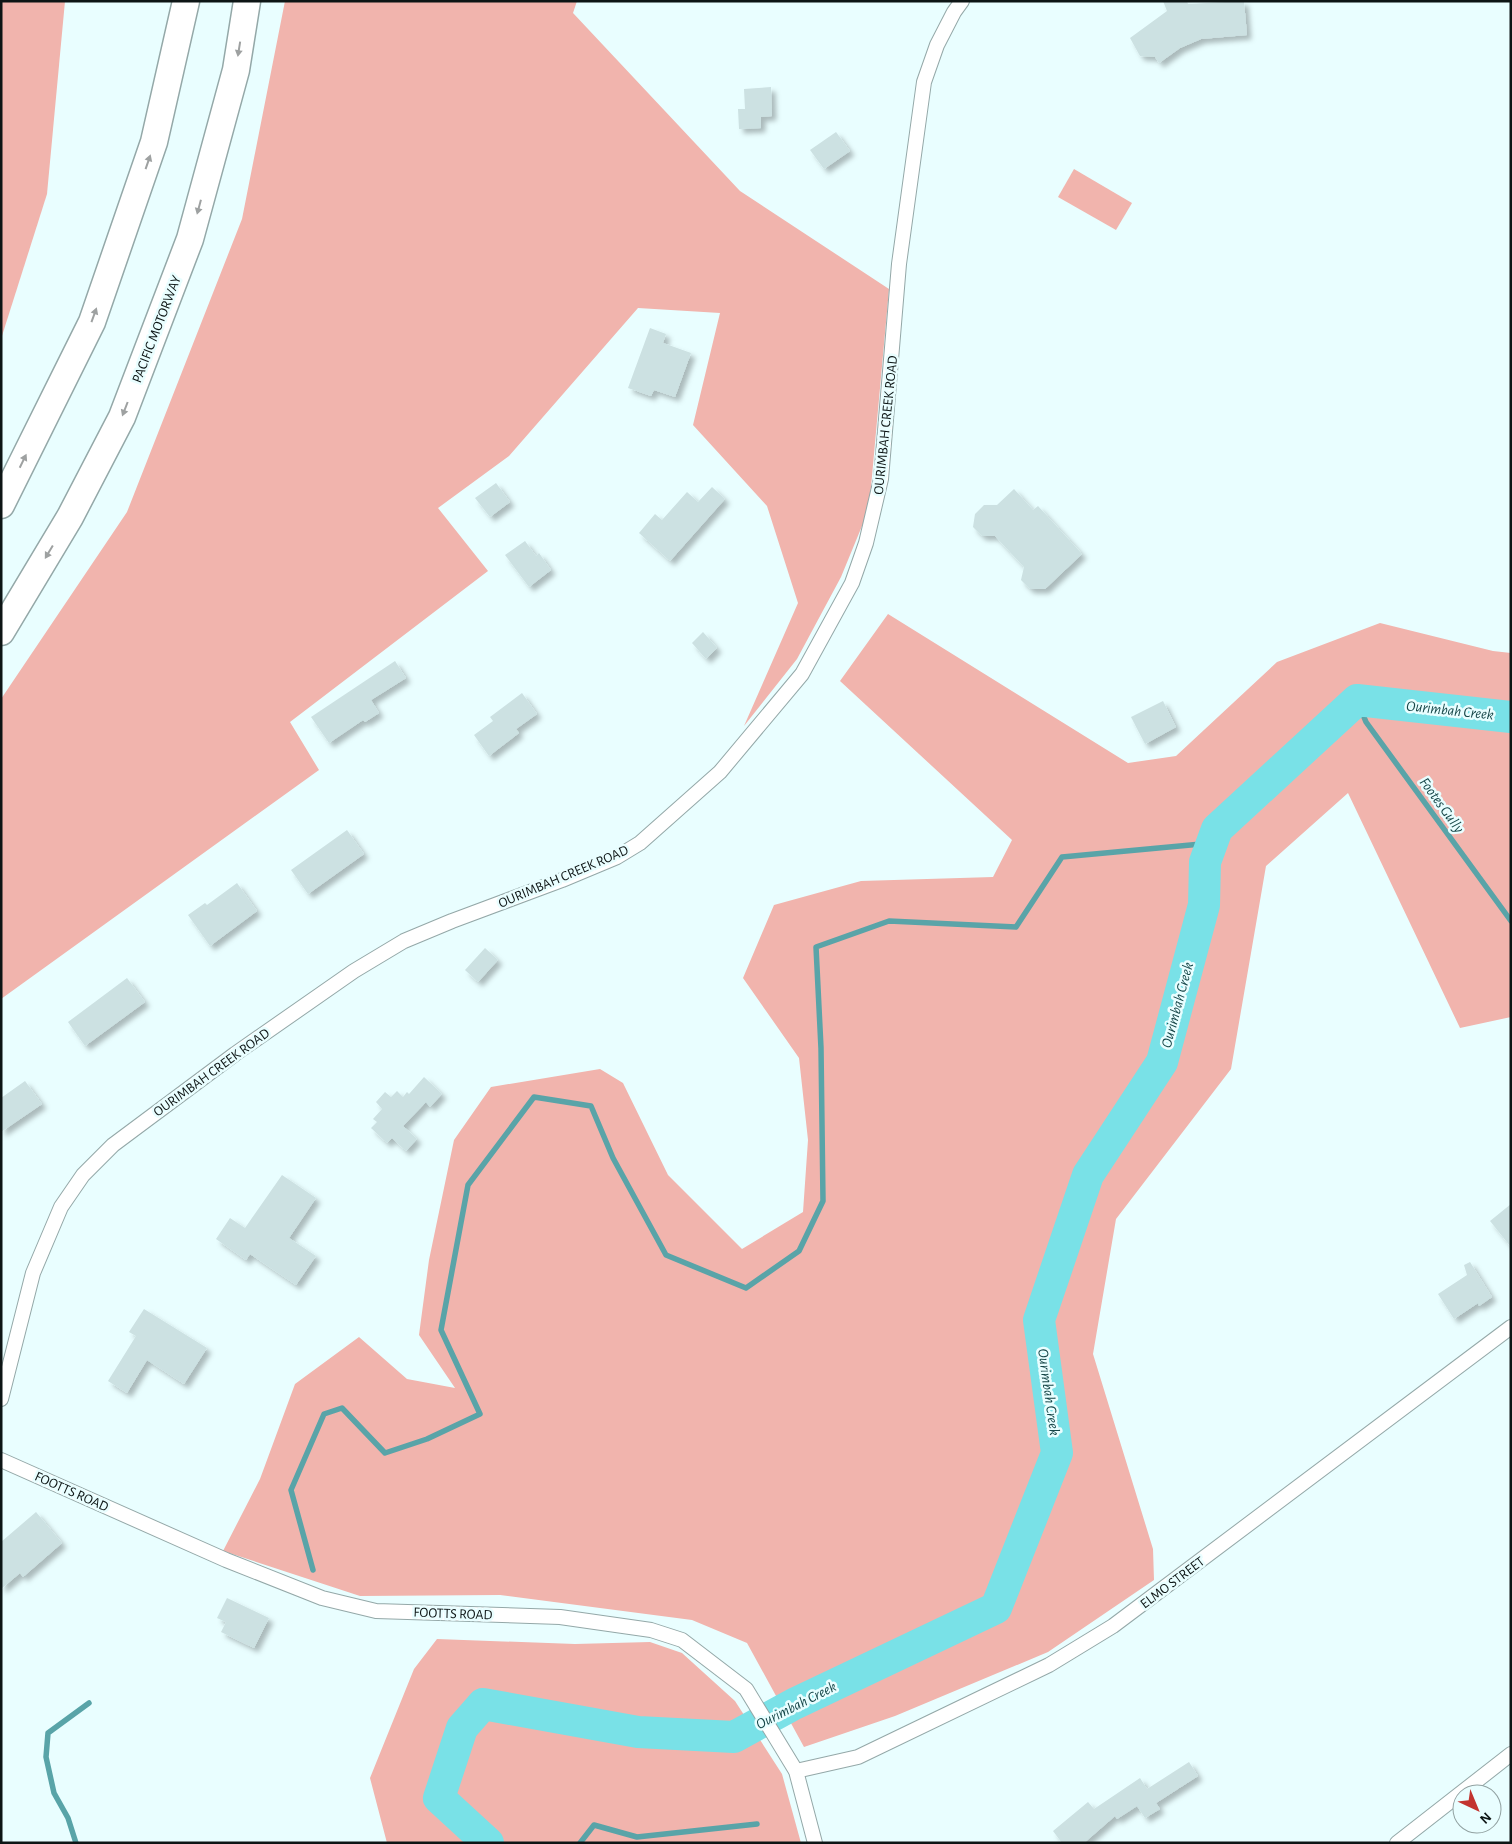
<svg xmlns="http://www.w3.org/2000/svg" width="1512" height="1844" font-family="'Alegreya Sans',sans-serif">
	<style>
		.green { fill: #f1b4ad }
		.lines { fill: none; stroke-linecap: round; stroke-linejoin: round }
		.stream { stroke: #59a4a8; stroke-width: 5.5 }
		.river { stroke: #79e1e7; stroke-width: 32 }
		.building { fill: #cce1e2; filter: url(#shadow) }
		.minor-casing { stroke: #94a8a8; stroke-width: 16 }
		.motorway-casing { stroke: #94a8a8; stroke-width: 29 }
		.minor { stroke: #fff; stroke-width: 14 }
		.motorway { stroke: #fff; stroke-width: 26 }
		.oneway { fill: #9ea1a1 }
		.labels { text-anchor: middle; stroke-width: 5; stroke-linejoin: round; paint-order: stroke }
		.street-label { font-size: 14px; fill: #0d1515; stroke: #e9feff }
		.water-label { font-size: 15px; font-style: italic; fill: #164648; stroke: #e9feff }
	</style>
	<defs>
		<filter id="shadow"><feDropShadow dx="4.5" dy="4.5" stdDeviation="2.5" flood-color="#0004"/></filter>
	</defs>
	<rect width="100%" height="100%" fill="#e9feff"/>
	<g class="green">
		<polygon points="1,1 65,1 47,194 1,339"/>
		<polygon points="285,1 577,1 573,13 740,191 889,289 869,509 841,577 797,659 744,726 798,603 767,506 693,425 720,313 638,308 509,456 438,508 488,571 290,722 319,770 1,999 1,699 127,512 242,219"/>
		<polygon points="1074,169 1132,203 1116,230 1058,197"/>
		<polygon points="888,614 1128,763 1176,756 1277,662 1380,623 1493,651 1511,653 1511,1017 1460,1028 1348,793 1266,866 1231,1069 1116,1219 1093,1354 1153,1549 1154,1580 1048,1652 895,1716 804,1747 747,1643 692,1620 500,1595 360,1596 223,1551 260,1479 295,1384 359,1337 407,1379 455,1388 419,1335 429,1260 454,1140 491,1087 600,1069 623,1083 668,1175 742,1249 803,1212 808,1140 799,1058 743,978 774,905 861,881 993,877 1012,840 840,681"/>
		<polygon points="437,1639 575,1644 650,1642 682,1653 735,1701 782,1774 801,1843 387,1843 370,1778 414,1669"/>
	</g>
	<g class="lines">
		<g class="stream">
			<polyline points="1357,700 1366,722 1511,921"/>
			<polyline points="313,1570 291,1490 324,1414 342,1408 385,1453 427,1439 480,1414 441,1330 468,1185 534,1097 591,1106 613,1158 666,1255 746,1288 799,1251 823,1201 821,1048 816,947 889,921 1016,927 1062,857 1212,843"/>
			<polyline points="76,1843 68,1818 54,1793 46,1757 48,1733 89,1703"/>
			<polyline points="580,1843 594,1825 637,1837 757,1824"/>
		</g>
		<polyline class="river" points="488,1843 439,1798 462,1728 483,1704 638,1732 734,1737 794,1704 996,1608 1057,1453 1039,1320 1088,1175 1162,1062 1204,905 1205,862 1217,829 1357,700 1511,717"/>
	</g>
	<g class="building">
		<polygon points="1163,1 1187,1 1188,4 1244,1 1247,35 1201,39 1180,48 1159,63 1155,57 1140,56 1130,38 1167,11"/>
		<polygon points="771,87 772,116 761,117 761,128 739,129 738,109 745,109 744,89"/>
		<polygon points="836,132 850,151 824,169 810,150"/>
		<polygon points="650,328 666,334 663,343 691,353 675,397 654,390 651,396 628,388"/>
		<polygon points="496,483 510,502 490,517 475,498"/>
		<polygon points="712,487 725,499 670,561 639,533 655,514 662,520 687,492 698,502"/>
		<polygon points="1014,489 1033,510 1038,506 1082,554 1045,589 1030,589 1021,580 1024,567 995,536 982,536 973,527 975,514 984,505 997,505"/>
		<polygon points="525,541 536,556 539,553 551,570 529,587 505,555"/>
		<polygon points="703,632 717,648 706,659 692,643"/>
		<polygon points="395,661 406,678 371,700 379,713 365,722 363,720 329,743 311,717"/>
		<polygon points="522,693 537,714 516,729 519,733 489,756 474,735 493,721 490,717"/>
		<polygon points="1163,701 1176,727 1145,744 1131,717"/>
		<polygon points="347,830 364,854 308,894 291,870"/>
		<polygon points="237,883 257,911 210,946 188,915 205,903 207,905"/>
		<polygon points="485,948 498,960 478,982 465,970"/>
		<polygon points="127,978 145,1002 85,1046 68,1022"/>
		<polygon points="424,1077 442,1094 430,1107 426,1102 403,1126 417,1139 406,1151 392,1138 387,1143 371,1128 377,1122 373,1119 382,1109 376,1102 385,1092 391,1097 397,1091 403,1097 407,1092 409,1094"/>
		<polygon points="25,1081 42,1104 1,1132 1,1098"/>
		<polygon points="282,1175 316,1198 289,1238 316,1256 296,1285 250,1254 246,1260 216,1239 230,1218 245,1228"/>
		<polygon points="1511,1204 1511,1247 1490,1221"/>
		<polygon points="1470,1262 1492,1297 1479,1306 1478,1303 1454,1319 1438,1294 1467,1275 1464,1265"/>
		<polygon points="144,1309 207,1348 184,1384 147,1360 127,1393 108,1381 136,1336 129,1332"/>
		<polygon points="36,1512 62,1543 23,1577 20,1573 1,1589 1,1542"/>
		<polygon points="227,1598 269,1618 254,1648 221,1632 226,1622 217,1618"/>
		<polygon points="1189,1762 1198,1776 1156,1803 1160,1809 1145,1818 1137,1806 1117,1819 1115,1816 1084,1843 1062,1843 1053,1831 1088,1802 1094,1809 1140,1778 1147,1789"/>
	</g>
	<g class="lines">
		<g class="minor-casing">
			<g id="minor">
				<polyline points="1,1399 33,1273 61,1207 83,1175 113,1145 235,1054 354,971 404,941 452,921 562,880 617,857 640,843 720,772 802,674 852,583 866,543 881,479 899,264 924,82 937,45 954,12 962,1"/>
				<polyline points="1,1460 226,1560 322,1598 376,1611 560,1617 651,1630 682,1640 746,1689 796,1771 815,1843"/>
				<polyline points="796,1771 858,1757 1049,1665 1113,1626 1511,1327"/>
				<polyline points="1397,1843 1511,1754"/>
			</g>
		</g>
		<g class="motorway-casing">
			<g id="motorway">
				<polyline points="1,505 92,322 154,142 186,1"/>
				<polyline points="1,632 70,517 122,417 190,239 236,70 247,1"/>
			</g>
		</g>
		<use href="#minor" class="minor"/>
		<use href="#motorway" class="motorway"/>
	</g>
	<defs><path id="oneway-solid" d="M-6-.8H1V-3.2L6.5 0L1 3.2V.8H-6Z" transform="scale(1.25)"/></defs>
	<g class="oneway">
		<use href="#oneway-solid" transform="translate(239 49) rotate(99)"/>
		<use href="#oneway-solid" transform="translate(148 162) rotate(-71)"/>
		<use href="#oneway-solid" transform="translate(199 207) rotate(105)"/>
		<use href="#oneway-solid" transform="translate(94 315) rotate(-70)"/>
		<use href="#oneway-solid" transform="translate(125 409) rotate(111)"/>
		<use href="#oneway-solid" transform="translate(23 461) rotate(-64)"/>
		<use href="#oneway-solid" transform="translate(49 552) rotate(121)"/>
	</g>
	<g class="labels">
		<g class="street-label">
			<text transform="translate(156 329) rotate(-69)" y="5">PACIFIC MOTORWAY</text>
			<text transform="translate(885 425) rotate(-84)" y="5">OURIMBAH CREEK ROAD</text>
			<text transform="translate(563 876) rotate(-23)" y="5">OURIMBAH CREEK ROAD</text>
			<text transform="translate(211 1072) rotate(-36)" y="5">OURIMBAH CREEK ROAD</text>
			<text transform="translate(72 1491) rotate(24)" y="5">FOOTTS ROAD</text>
			<text transform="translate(1172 1582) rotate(-37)" y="5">ELMO STREET</text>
			<text transform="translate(453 1613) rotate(2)" y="5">FOOTTS ROAD</text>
		</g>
		<g class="water-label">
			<text transform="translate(1450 710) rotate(6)" y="5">Ourimbah Creek</text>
			<text transform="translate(1442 805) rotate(54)" y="5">Footes Gully</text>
			<text transform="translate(1177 1005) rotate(-75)" y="5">Ourimbah Creek</text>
			<text transform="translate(1049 1392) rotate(82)" y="5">Ourimbah Creek</text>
			<text transform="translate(796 1705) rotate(-27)" y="5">Ourimbah Creek</text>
		</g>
	</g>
	<rect width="1512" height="1844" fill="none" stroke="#0d1515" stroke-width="5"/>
	<g transform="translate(1477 1809) rotate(136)"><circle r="24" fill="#e9feff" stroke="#91a1a1"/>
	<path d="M0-4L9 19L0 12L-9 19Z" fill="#c33430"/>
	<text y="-8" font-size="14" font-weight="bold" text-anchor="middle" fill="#0d1515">N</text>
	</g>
</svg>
